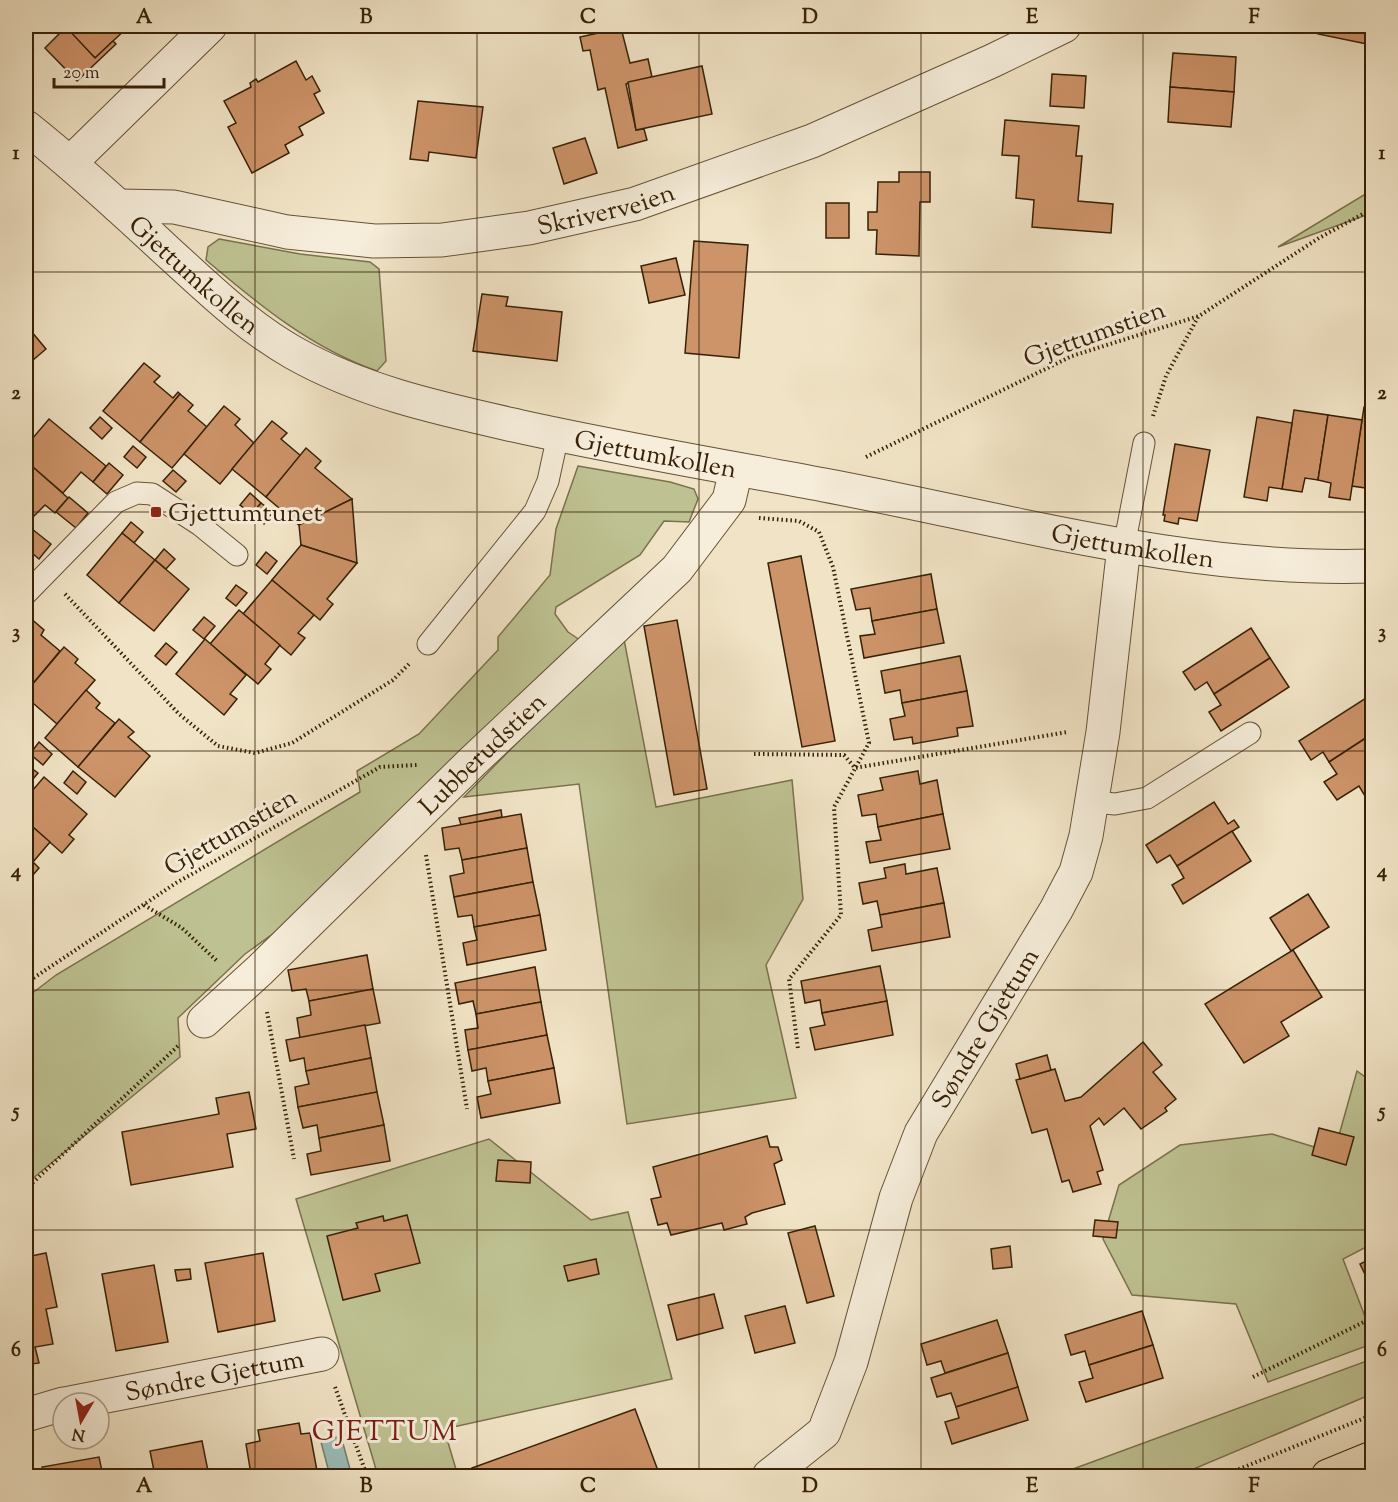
<svg xmlns="http://www.w3.org/2000/svg" width="1398" height="1502" font-family="'Sorts Mill Goudy',serif">
	<style>
		.green { fill: #bec292; stroke: #7a724c; stroke-width: 1.5 }
		.water { fill: #9bbeba; stroke: #737f72; stroke-width: 1.5 }
		.building { fill: #cd9369; stroke: #372106; stroke-width: 1.5 }
		.lines { fill: none; stroke-linecap: round; stroke-linejoin: round }
		.service-casing { stroke: #665236; stroke-width: 23 }
		.minor-casing { stroke: #665236; stroke-width: 35 }
		.primary-casing { stroke: #372106; stroke-width: 35 }
		.path { stroke: #372106; stroke-width: 4; stroke-dasharray: 1.5 3; stroke-linecap: butt }
		.service { stroke: #f6edda; stroke-width: 21 }
		.minor { stroke: #f6edda; stroke-width: 33 }
		.primary { stroke: #f1e4c6; stroke-width: 33 }
		.grid { fill: none; stroke: #372106; stroke-width: 1.5; stroke-opacity: 0.55 }
		.poi-dot { fill: #8f2418; stroke: #f6edda; stroke-width: 2 }
		.labels { text-anchor: middle; stroke-width: 6; stroke-linejoin: round; paint-order: stroke }
		.street-label { font-size: 26px; fill: #372106; stroke: #f6edda }
		.poi-label { font-size: 26px; fill: #372106; stroke: #f6edda; text-anchor: start }
		.quarter-label { font-size: 28px; letter-spacing: 1.5px; fill: #7a1f14; stroke: #f6edda }
		.neatline { fill: none; stroke: #372106; stroke-width: 2 }
		.grid-label { font-size: 20px; text-anchor: middle; font-weight: bold; fill: #372106 }
	</style>
	<rect width="100%" height="100%" fill="#f1e4c6"/>
	<filter id="stains"><feTurbulence type="fractalNoise" baseFrequency=".00333" numOctaves="4"/><feColorMatrix values="0 0 0 0 .2 0 0 0 0 .09 0 0 0 0 .02 0 0 0 .5 -.17"/></filter>
	<radialGradient id="worn" r=".72"><stop offset=".6" stop-color="#630" stop-opacity="0"/><stop offset="1" stop-color="#630" stop-opacity=".3"/></radialGradient>
	<g class="green">
		<polygon points="1372,190 1372,213 1278,247"/>
		<path d="M219,239L300,254L370,262L379,269L386,361L377,371C311,348 258,304 206,260L208,247Z"/>
		<polygon points="578,466 670,482 694,489 698,499 689,522 664,521 640,555 556,607 555,614 568,632 580,640 291,921 245,954 178,1018 180,1057 26,1184 26,998 56,975 360,792 357,771 419,734 498,650 498,637 550,575 556,529"/>
		<polygon points="623,634 656,807 792,780 803,899 766,965 796,1098 627,1124 579,784 464,797"/>
		<polygon points="1357,1071 1372,1082 1372,1244 1343,1259 1372,1335 1372,1344 1268,1382 1236,1304 1132,1295 1103,1239 1119,1185 1180,1145 1272,1134 1334,1153"/>
		<polygon points="489,1139 591,1220 628,1212 672,1379 444,1429 458,1476 378,1476 296,1199"/>
		<polygon points="1372,1359 1372,1394 1177,1476 1054,1476"/>
	</g>
	<polygon class="water" points="341,1436 351,1473 330,1476 321,1442"/>
	<g class="building">
		<polygon points="64,26 129,26 95,58"/>
		<polygon points="1319,26 1372,26 1372,45 1318,34"/>
		<polygon points="66,27 95,58 113,41 116,44 77,81 45,48"/>
		<polygon points="621,28 630,63 648,59 652,77 626,84 636,130 644,129 647,140 618,148 605,88 598,90 590,50 583,51 580,37"/>
		<polygon points="1173,53 1236,57 1234,92 1170,87"/>
		<polygon points="296,61 306,80 312,76 320,91 314,94 324,113 299,127 303,135 285,145 289,153 252,173 228,127 236,123 224,101 251,87 250,83 256,79 258,82"/>
		<polygon points="702,66 712,114 636,130 628,82"/>
		<polygon points="1052,74 1086,76 1084,108 1050,106"/>
		<polygon points="1170,87 1234,92 1231,127 1168,122"/>
		<polygon points="418,101 483,107 476,158 429,152 428,161 410,159"/>
		<polygon points="1005,120 1079,126 1076,156 1082,156 1078,201 1113,204 1111,233 1032,227 1034,200 1016,198 1019,156 1002,155"/>
		<polygon points="585,138 597,173 564,184 553,148"/>
		<polygon points="899,172 930,172 930,202 920,202 919,256 876,254 877,230 868,230 868,212 877,212 878,182 899,182"/>
		<rect x="826" y="203" width="23" height="35"/>
		<polygon points="694,241 748,245 739,358 685,353"/>
		<polygon points="676,258 685,295 649,303 641,266"/>
		<polygon points="482,294 508,297 506,306 562,312 557,361 473,351"/>
		<polygon points="26,325 46,349 26,366"/>
		<polygon points="144,363 160,376 154,382 173,398 178,392 180,394 140,442 103,411"/>
		<polygon points="180,394 193,405 188,411 207,427 172,468 140,442"/>
		<polygon points="224,406 240,419 235,425 254,443 220,484 184,454"/>
		<polygon points="1364,407 1372,408 1372,489 1352,486"/>
		<polygon points="1294,410 1328,415 1318,480 1305,478 1302,492 1282,489"/>
		<polygon points="1328,415 1362,420 1350,500 1329,497 1331,483 1318,480"/>
		<polygon points="100,417 112,428 102,439 90,428"/>
		<polygon points="1257,417 1292,423 1282,489 1269,487 1267,501 1244,497"/>
		<polygon points="49,419 106,466 93,482 81,472 63,493 26,461 26,446"/>
		<polygon points="272,421 287,433 281,439 301,456 266,497 232,469"/>
		<polygon points="1175,444 1210,450 1197,521 1179,518 1178,524 1164,521 1165,515 1163,515"/>
		<polygon points="133,446 146,457 137,468 124,457"/>
		<polygon points="306,448 321,461 315,468 352,499 299,525 266,497"/>
		<polygon points="26,461 68,498 55,513 45,505 26,524"/>
		<polygon points="109,463 123,475 107,494 93,482"/>
		<polygon points="173,470 186,481 176,492 163,481"/>
		<polygon points="250,493 261,503 252,514 240,505"/>
		<polygon points="69,497 88,513 76,528 56,512"/>
		<polygon points="352,499 357,563 301,545 299,525"/>
		<polygon points="261,503 273,512 264,524 252,514"/>
		<polygon points="131,522 143,532 134,543 122,533"/>
		<polygon points="32,529 51,544 39,559 26,548 26,536"/>
		<polygon points="122,533 155,560 119,603 87,575"/>
		<polygon points="301,545 357,563 327,599 333,604 320,620 272,580"/>
		<polygon points="164,549 175,559 166,569 155,560"/>
		<polygon points="266,552 277,561 267,574 256,565"/>
		<polygon points="801,556 835,741 802,747 768,563"/>
		<polygon points="155,560 189,589 154,631 119,603"/>
		<polygon points="931,574 937,609 872,621 870,608 856,610 851,589"/>
		<polygon points="272,580 314,615 298,633 305,638 291,655 243,614"/>
		<polygon points="236,585 247,593 236,606 226,598"/>
		<polygon points="937,609 944,643 864,658 860,636 875,634 872,621"/>
		<polygon points="239,610 280,645 265,664 271,669 258,684 210,644"/>
		<polygon points="29,617 44,630 41,635 60,651 26,692 26,621"/>
		<polygon points="204,617 215,626 204,639 193,630"/>
		<polygon points="677,620 707,789 674,795 644,626"/>
		<polygon points="1251,628 1270,658 1214,694 1207,682 1195,690 1183,672"/>
		<polygon points="205,639 246,675 230,694 237,699 224,715 176,674"/>
		<polygon points="166,643 177,652 166,665 155,656"/>
		<polygon points="64,647 78,659 75,663 95,680 57,724 26,697 26,692"/>
		<polygon points="960,656 967,691 902,703 900,690 885,693 881,671"/>
		<polygon points="1270,658 1289,687 1221,731 1209,712 1221,705 1214,694"/>
		<polygon points="86,690 100,703 96,708 115,723 78,767 45,738"/>
		<polygon points="967,691 973,726 957,728 958,736 913,744 912,737 894,740 890,719 905,716 902,703"/>
		<polygon points="1366,698 1372,708 1372,734 1329,762 1323,752 1311,760 1299,741"/>
		<polygon points="119,719 134,732 128,737 150,756 115,797 78,767"/>
		<polygon points="1372,734 1372,798 1368,801 1359,786 1337,800 1324,782 1337,774 1329,762"/>
		<polygon points="39,742 52,754 43,765 30,754"/>
		<polygon points="26,764 38,773 27,786 26,784"/>
		<polygon points="73,771 86,782 77,794 64,783"/>
		<polygon points="918,771 920,784 937,780 943,814 878,827 876,814 862,816 858,795 883,790 880,778"/>
		<polygon points="44,777 87,814 69,835 74,839 62,853 26,821 26,798"/>
		<polygon points="1214,802 1228,824 1234,820 1239,827 1177,866 1170,855 1157,863 1146,845"/>
		<polygon points="501,810 502,817 461,825 459,818"/>
		<polygon points="521,814 527,848 462,860 459,848 445,850 442,828"/>
		<polygon points="943,814 950,849 870,863 866,842 881,840 878,827"/>
		<polygon points="26,821 50,842 33,862 39,868 26,883"/>
		<polygon points="1232,831 1251,861 1183,904 1172,885 1184,878 1177,866"/>
		<polygon points="527,848 533,882 454,897 450,876 464,873 462,860"/>
		<polygon points="905,864 906,874 937,868 944,903 880,915 877,901 863,904 859,883 886,878 884,868"/>
		<polygon points="533,882 540,915 474,927 472,915 458,917 454,897"/>
		<polygon points="1308,894 1329,927 1291,951 1270,918"/>
		<polygon points="944,903 950,937 872,951 868,930 882,927 880,915"/>
		<polygon points="540,915 546,950 467,965 463,943 477,940 474,927"/>
		<polygon points="1293,950 1322,997 1281,1022 1289,1036 1244,1063 1205,1004"/>
		<polygon points="367,955 373,989 309,1001 306,989 292,991 288,970"/>
		<polygon points="880,966 887,1001 822,1013 820,1000 805,1003 801,981"/>
		<polygon points="535,967 541,1002 476,1014 473,1001 459,1004 455,983"/>
		<polygon points="373,989 380,1023 300,1038 297,1018 311,1015 309,1001"/>
		<polygon points="887,1001 893,1035 815,1050 810,1028 825,1025 822,1013"/>
		<polygon points="541,1002 547,1035 468,1050 465,1030 478,1028 476,1014"/>
		<polygon points="365,1025 371,1058 306,1071 304,1058 290,1061 286,1040"/>
		<polygon points="547,1035 554,1068 488,1081 486,1068 472,1071 468,1050"/>
		<polygon points="1143,1042 1162,1065 1153,1072 1176,1099 1165,1108 1167,1111 1141,1129 1124,1108 1104,1125 1099,1118 1090,1126 1103,1170 1097,1172 1101,1184 1073,1192 1069,1180 1062,1182 1047,1129 1032,1133 1016,1080 1055,1069 1065,1101 1081,1097"/>
		<polygon points="1047,1055 1051,1070 1020,1079 1016,1064"/>
		<polygon points="371,1058 377,1092 298,1107 295,1087 309,1084 306,1071"/>
		<polygon points="554,1068 560,1103 481,1118 477,1097 491,1094 488,1081"/>
		<polygon points="249,1092 256,1129 227,1134 233,1167 131,1185 122,1132 219,1114 216,1098"/>
		<polygon points="377,1092 384,1125 319,1138 317,1125 303,1128 298,1107"/>
		<polygon points="384,1125 390,1161 311,1175 307,1154 321,1151 319,1138"/>
		<polygon points="1319,1128 1354,1137 1346,1165 1312,1155"/>
		<polygon points="767,1136 770,1147 778,1147 782,1160 774,1164 785,1204 752,1213 745,1217 747,1224 724,1230 722,1223 671,1235 667,1223 658,1225 651,1199 661,1197 653,1167"/>
		<polygon points="498,1160 531,1162 530,1183 496,1181"/>
		<polygon points="407,1215 420,1263 375,1274 380,1291 343,1300 327,1236 358,1228 356,1223 383,1216 384,1221"/>
		<polygon points="1095,1220 1118,1222 1116,1238 1093,1236"/>
		<polygon points="815,1226 834,1296 807,1303 788,1233"/>
		<polygon points="1010,1246 1012,1267 993,1269 991,1249"/>
		<polygon points="46,1253 57,1307 46,1309 53,1344 35,1347 39,1363 26,1365 26,1257"/>
		<polygon points="263,1253 275,1321 218,1332 205,1263"/>
		<polygon points="1372,1258 1372,1289 1360,1264"/>
		<polygon points="596,1259 599,1274 568,1281 564,1266"/>
		<polygon points="154,1265 168,1342 116,1351 102,1274"/>
		<polygon points="190,1269 191,1279 177,1281 175,1270"/>
		<polygon points="714,1294 723,1328 677,1340 668,1305"/>
		<polygon points="785,1306 795,1343 755,1353 745,1316"/>
		<polygon points="1142,1311 1153,1345 1089,1365 1085,1351 1071,1355 1065,1335"/>
		<polygon points="997,1320 1008,1353 945,1373 941,1361 927,1365 921,1344"/>
		<polygon points="1153,1345 1163,1378 1086,1402 1079,1382 1093,1378 1089,1365"/>
		<polygon points="1008,1353 1018,1387 956,1407 951,1393 937,1397 931,1378"/>
		<polygon points="1018,1387 1028,1420 952,1444 945,1422 959,1418 956,1407"/>
		<polygon points="635,1409 660,1476 475,1476 472,1468"/>
		<polygon points="299,1423 301,1434 310,1433 318,1476 260,1476 260,1472 251,1474 246,1444 260,1441 258,1430"/>
		<polygon points="202,1441 209,1476 155,1476 150,1451"/>
		<polygon points="99,1457 103,1476 44,1476 42,1467"/>
	</g>
	<g class="lines">
		<g class="service-casing">
			<g id="service">
				<polyline points="1124,546 1144,443"/>
				<polyline points="26,594 116,502 137,493 152,494 200,525 237,555"/>
				<polyline points="428,644 535,511 548,481 558,435"/>
				<polyline points="1093,802 1115,804 1147,798 1250,733"/>
			</g>
		</g>
		<g class="minor-casing">
			<g id="minor">
				<path id="s1" d="M26,127C75,166 122,209 168,252C208,288 246,326 294,353C365,393 442,409 522,427C622,449 723,466 824,485C1005,519 1186,572 1372,566"/>
				<polyline points="70,163 210,26"/>
				<path id="s2" d="M118,206L174,207L287,232L374,241L442,240L529,228L635,204L812,141L992,61L1064,26"/>
				<path id="s3" d="M204,1021L260,970L472,762L677,569L729,500L736,470"/>
				<path id="s4" d="M70,1403L322,1354"/>
				<polyline points="26,1415 63,1404"/>
				<path id="s5" d="M769,1476L824,1432L851,1362L896,1198L921,1133L1056,910L1076,872L1086,836L1103,732L1124,546"/>
			</g>
		</g>
		<g class="primary-casing">
			<polyline id="primary" points="1328,1476 1372,1458"/>
		</g>
		<g class="path">
			<polyline points="1153,416 1166,376 1198,317"/>
			<polyline points="866,457 1072,356 1199,316 1319,238 1372,209"/>
			<polyline points="759,518 799,521 819,532 833,567 869,743 834,807 841,915 789,979 798,1049"/>
			<polyline points="65,594 179,714 218,746 255,753 292,743 393,680 409,664"/>
			<polyline points="754,754 844,755 855,768 1067,732"/>
			<polyline points="426,855 467,1109"/>
			<polyline points="144,905 182,928 218,962"/>
			<polyline points="26,983 176,883 380,767 417,765"/>
			<polyline points="267,1012 294,1159"/>
			<polyline points="26,1189 180,1044"/>
			<polyline points="1253,1377 1372,1318"/>
			<polyline points="335,1387 367,1476"/>
			<polyline points="1222,1476 1372,1415"/>
		</g>
		<use href="#service" class="service"/>
		<use href="#minor" class="minor"/>
		<use href="#primary" class="primary"/>
	</g>
	<path class="grid" d="M255,26V1476M477,26V1476M699,26V1476M921,26V1476M1143,26V1476M26,272H1372M26,512H1372M26,751H1372M26,990H1372M26,1230H1372"/>
	<rect class="poi-dot" x="150" y="506" width="12" height="12" rx="3"/>
	<g class="labels">
		<g class="street-label">
			<text dy="9" stroke="none"><textPath href="#s2" startOffset="494">Skriverveien</textPath></text>
			<text dy="9" stroke="none"><textPath href="#s1" startOffset="224">Gjettumkollen</textPath></text>
			<text transform="translate(1094 333) rotate(-20)" y="9">Gjettumstien</text>
			<text dy="9" stroke="none"><textPath href="#s1" startOffset="728">Gjettumkollen</textPath></text>
			<text dy="9" stroke="none"><textPath href="#s1" startOffset="1214">Gjettumkollen</textPath></text>
			<text dy="9" stroke="none"><textPath href="#s3" startOffset="386">Lubberudstien</textPath></text>
			<text transform="translate(230 831) rotate(-30)" y="9">Gjettumstien</text>
			<text dy="9" stroke="none"><textPath href="#s5" startOffset="508">Søndre Gjettum</textPath></text>
			<text dy="9" stroke="none"><textPath href="#s4" startOffset="147">Søndre Gjettum</textPath></text>
		</g>
		<g class="poi-label">
			<text x="168" y="521">Gjettumtunet</text>
		</g>
		<g class="quarter-label">
			<text x="385" y="1440">GJETTUM</text>
		</g>
	</g>
	<rect width="1398" height="1502" fill="none" stroke="#f1e4c6" stroke-width="66"/>
	<g transform="translate(81 1421) rotate(190)"><circle r="28" fill="#f6edda" stroke="#aa9b85" stroke-width="1.5"/>
	<path d="M0-4.5L10 22L0 15L-10 22Z" fill="#8f2418"/>
	<text y="-9" font-size="16" font-weight="bold" text-anchor="middle" fill="#372106">N</text>
	</g>
	<path d="M54 78v9h110v-9" fill="none" stroke="#372106" stroke-width="3"/>
	<text x="63" y="78" font-size="18" fill="#372106" stroke="#f6edda" stroke-width="4.5" paint-order="stroke">20 m</text>
	<rect x="33" y="33" width="1332" height="1436" class="neatline"/>
	<g class="grid-label">
		<text x="144" y="23">A</text>
		<text x="366" y="23">B</text>
		<text x="588" y="23">C</text>
		<text x="810" y="23">D</text>
		<text x="1032" y="23">E</text>
		<text x="1254" y="23">F</text>
		<text x="16" y="159">1</text>
		<text x="1382" y="159">1</text>
		<text x="16" y="399">2</text>
		<text x="1382" y="399">2</text>
		<text x="16" y="638">3</text>
		<text x="1382" y="638">3</text>
		<text x="16" y="877">4</text>
		<text x="1382" y="877">4</text>
		<text x="16" y="1117">5</text>
		<text x="1382" y="1117">5</text>
		<text x="16" y="1356">6</text>
		<text x="1382" y="1356">6</text>
		<text x="144" y="1492">A</text>
		<text x="366" y="1492">B</text>
		<text x="588" y="1492">C</text>
		<text x="810" y="1492">D</text>
		<text x="1032" y="1492">E</text>
		<text x="1254" y="1492">F</text>
	</g>
	<rect width="100%" height="100%" filter="url(#stains)"/>
	<rect width="100%" height="100%" fill="url(#worn)"/>
</svg>
